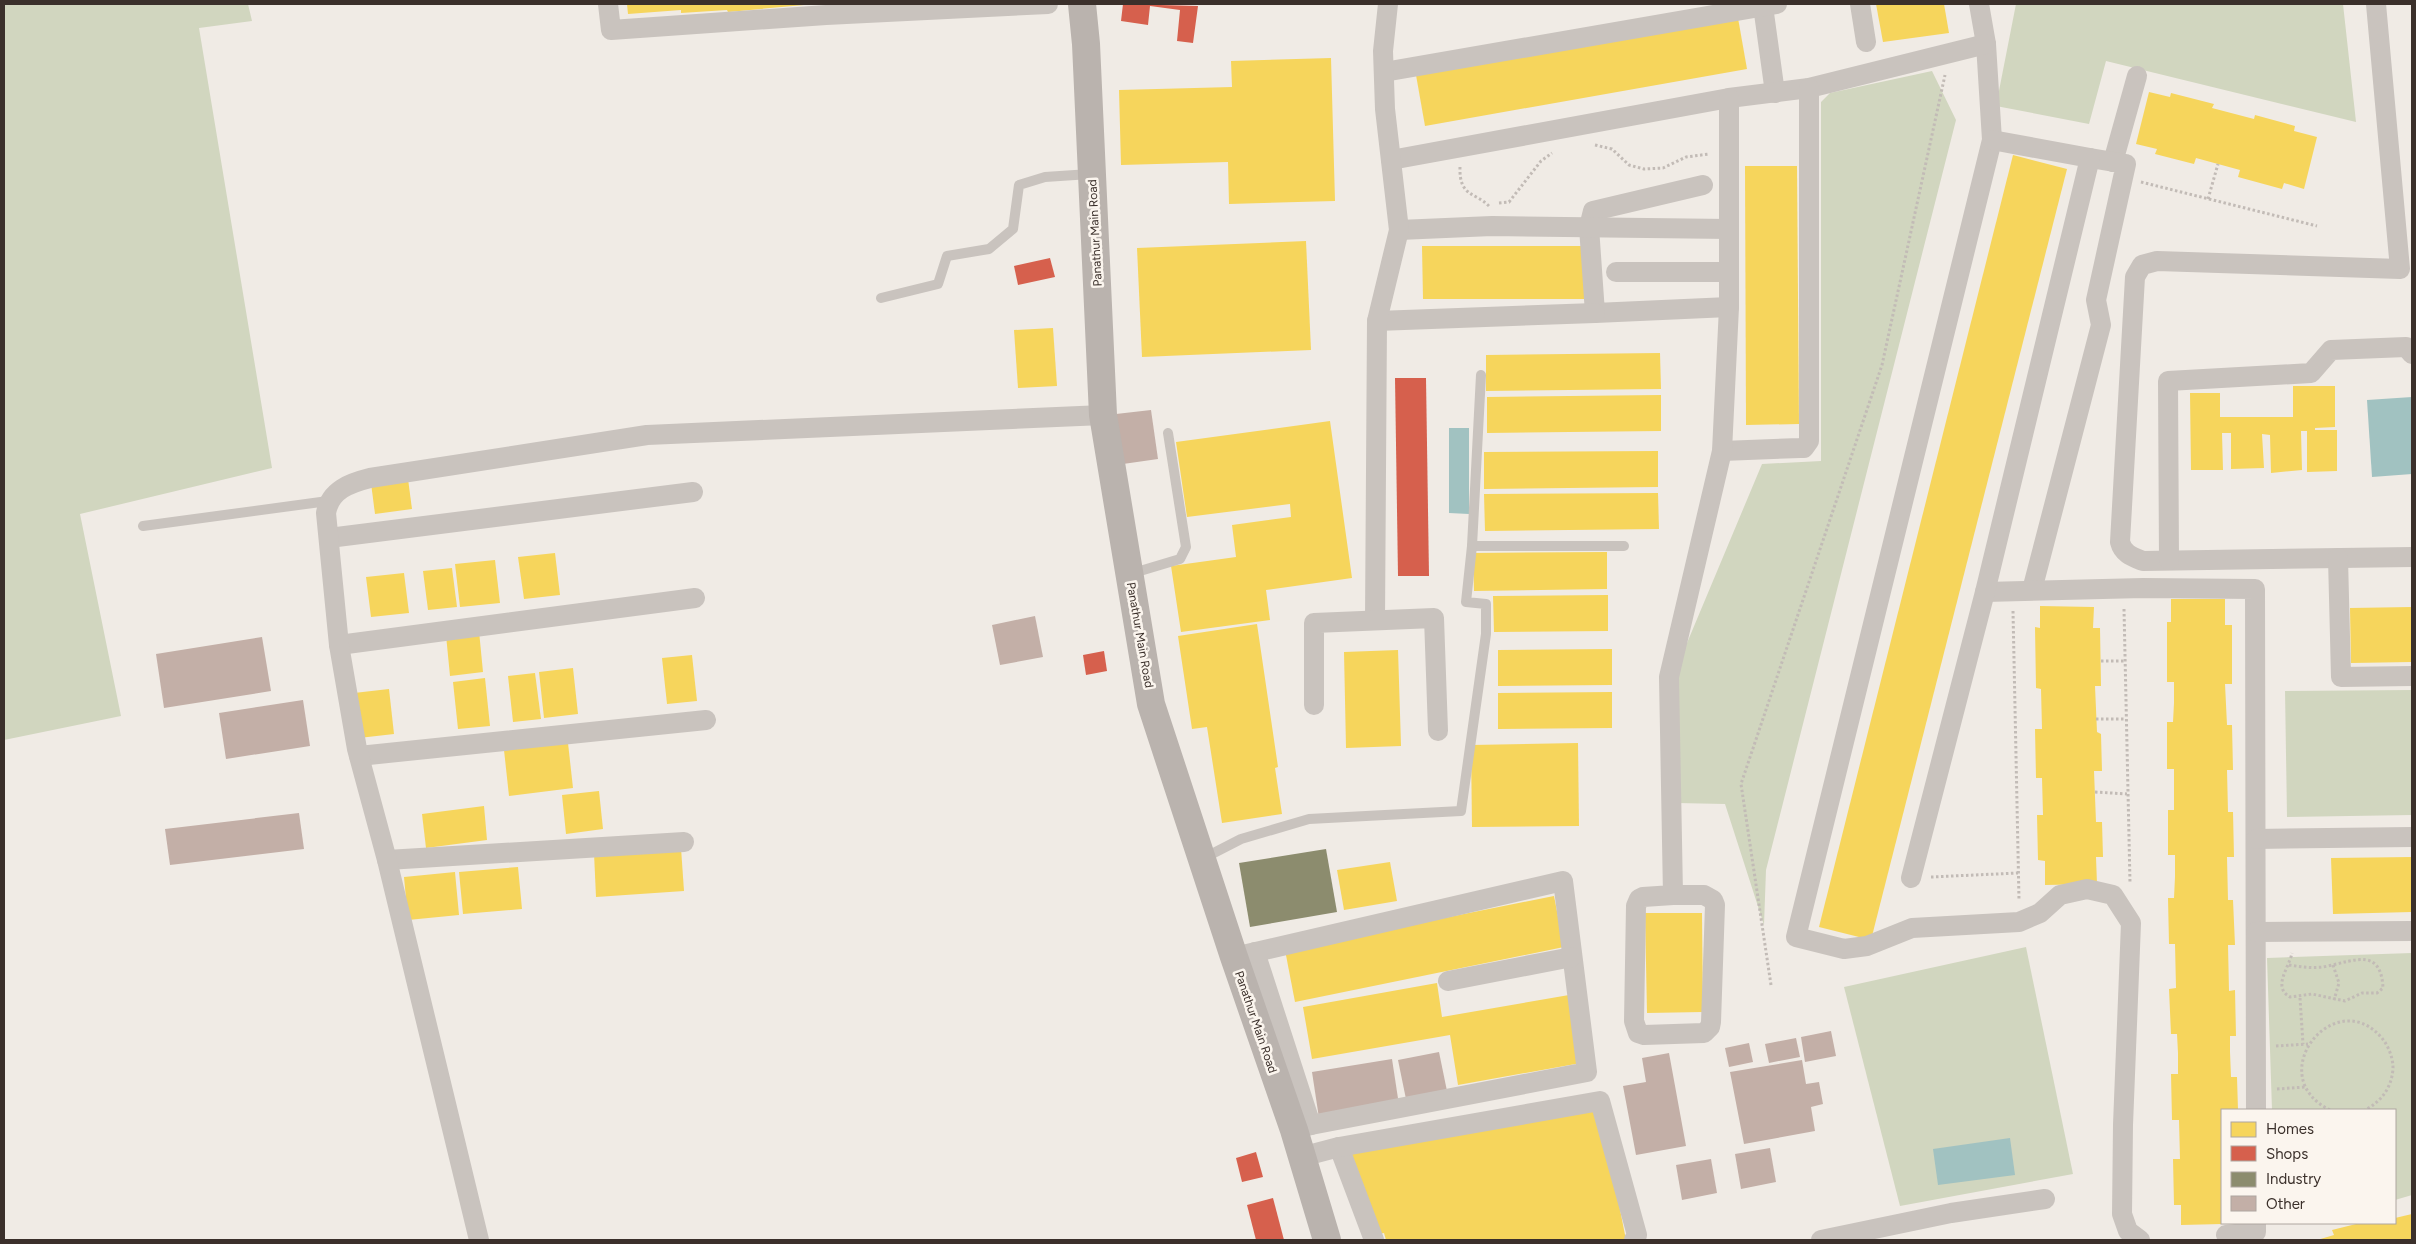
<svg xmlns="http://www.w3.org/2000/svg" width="2416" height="1244" font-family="Figtree,sans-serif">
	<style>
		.green { fill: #d1d6bf }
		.water { fill: #a1c2c1 }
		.homes { fill: #f6d55c }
		.shops { fill: #d6604d }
		.industry { fill: #8c8c6e }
		.building { fill: #c3afa7 }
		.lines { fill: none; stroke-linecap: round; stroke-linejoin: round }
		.path { stroke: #c2bbb6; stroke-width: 3; stroke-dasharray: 2.5 2.5; stroke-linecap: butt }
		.lane { stroke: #c9c3be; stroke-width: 10 }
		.street { stroke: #c9c3be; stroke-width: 20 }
		.secondary { stroke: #bab3ae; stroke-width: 28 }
		.labels { text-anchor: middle; stroke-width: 5; stroke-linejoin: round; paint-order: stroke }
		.street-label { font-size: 12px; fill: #3b302b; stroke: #fbf5ee }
	</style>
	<rect width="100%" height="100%" fill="#f0ebe5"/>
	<g class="green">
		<polygon points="4,4 248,4 252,21 199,28 272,468 80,514 121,716 4,740"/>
		<polygon points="2016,4 2343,4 2356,122 2106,61 2089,124 1996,106"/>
		<polygon points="1932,71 1956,120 1766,870 1764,925 1725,804 1677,803 1674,674 1762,464 1821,461 1821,102 1830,93"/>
		<polygon points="2412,690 2412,815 2287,817 2285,691"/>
		<polygon points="2026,947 2073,1174 1900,1206 1844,987"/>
		<polygon points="2412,953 2412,1195 2395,1200 2395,1110 2272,1110 2267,958"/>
	</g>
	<g class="water">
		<polygon points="2412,397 2412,474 2372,477 2367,400"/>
		<polygon points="1449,428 1469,428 1469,514 1449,513"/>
		<polygon points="2010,1138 2015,1175 1938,1185 1933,1149"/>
	</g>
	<g class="homes">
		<polygon points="627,4 804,4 804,5 728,12 727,10 681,13 681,10 628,14"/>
		<polygon points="1876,4 1944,4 1949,33 1883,42"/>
		<polygon points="1738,18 1747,69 1425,126 1416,75"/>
		<polygon points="1331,58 1335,201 1229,204 1228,162 1121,165 1119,90 1232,87 1231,61"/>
		<polygon points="2149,92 2170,97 2171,93 2214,104 2212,108 2254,119 2255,115 2295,126 2294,131 2317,137 2304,189 2284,183 2282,189 2238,177 2240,170 2196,158 2194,164 2155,154 2157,149 2136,144"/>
		<polygon points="2013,155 2067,169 1871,940 1819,927"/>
		<polygon points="1745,166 1797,166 1799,424 1746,425"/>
		<polygon points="1306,241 1311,350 1142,357 1137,248"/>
		<polygon points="1422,246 1585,246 1589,299 1423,299"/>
		<polygon points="1053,328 1057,386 1018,388 1014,330"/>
		<polygon points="1660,353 1661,389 1486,391 1486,355"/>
		<polygon points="2293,386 2335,386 2335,427 2315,428 2315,430 2337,430 2337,471 2307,472 2307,431 2301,431 2302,470 2271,473 2270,435 2262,434 2264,468 2231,469 2231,433 2222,433 2223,470 2191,470 2190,393 2220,393 2220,417 2293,417"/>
		<polygon points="1661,395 1661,431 1487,433 1487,397"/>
		<polygon points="1330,421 1352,578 1266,590 1270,620 1181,632 1171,566 1236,557 1232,525 1291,517 1290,504 1187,517 1176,442"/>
		<polygon points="1658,451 1658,487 1484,489 1484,452"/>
		<polygon points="408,479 412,509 375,514 371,483"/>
		<polygon points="1658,493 1659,529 1485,531 1484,494"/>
		<polygon points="1607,552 1607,589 1474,591 1473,553"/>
		<polygon points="555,553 560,595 524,599 518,557"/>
		<polygon points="495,560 500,603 460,607 455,564"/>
		<polygon points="452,568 457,607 428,610 423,571"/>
		<polygon points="404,573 409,613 371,617 366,577"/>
		<polygon points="1608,595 1608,631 1494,632 1493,596"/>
		<polygon points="2171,599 2225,599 2225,625 2232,625 2232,684 2225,684 2227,725 2232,725 2233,770 2227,770 2228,812 2233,812 2234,857 2227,857 2228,900 2233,900 2235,945 2228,945 2229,991 2235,990 2236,1036 2230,1036 2230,1052 2231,1077 2237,1077 2238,1110 2222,1110 2222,1224 2181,1225 2181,1205 2174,1205 2173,1159 2180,1159 2179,1120 2172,1120 2171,1074 2178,1074 2178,1053 2177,1034 2171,1034 2169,989 2176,988 2175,944 2169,944 2168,898 2174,898 2175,877 2175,855 2168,855 2168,810 2174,810 2174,769 2167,769 2167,722 2173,722 2174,703 2174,682 2167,682 2167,622 2171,622"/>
		<polygon points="2040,606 2094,607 2093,628 2100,628 2101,686 2095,686 2097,732 2101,734 2102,771 2094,771 2096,822 2102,822 2103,857 2096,857 2097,884 2045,885 2045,861 2038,860 2037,815 2043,815 2042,778 2036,778 2035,729 2042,729 2041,689 2036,688 2035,627 2040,628"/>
		<polygon points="2412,607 2412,662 2351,663 2350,608"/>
		<polygon points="1257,624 1278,767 1275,768 1282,814 1222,823 1207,727 1192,729 1178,636"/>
		<polygon points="479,631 483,672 450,676 446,635"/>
		<polygon points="1612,649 1612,685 1498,686 1498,650"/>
		<polygon points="1398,650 1401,746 1346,748 1344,652"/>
		<polygon points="692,655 697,701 667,704 662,658"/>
		<polygon points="573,668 578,714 544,718 539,672"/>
		<polygon points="535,673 541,719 513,722 508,676"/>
		<polygon points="485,678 490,726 458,729 453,682"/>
		<polygon points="389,689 394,734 359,738 354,693"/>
		<polygon points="1612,692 1612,728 1498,729 1498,693"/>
		<polygon points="568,743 573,788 509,796 504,750"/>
		<polygon points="1578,743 1579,826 1472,827 1471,745"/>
		<polygon points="599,791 603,829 566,834 562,795"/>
		<polygon points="484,806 487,840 426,848 422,814"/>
		<polygon points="681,848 684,891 596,897 594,853"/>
		<polygon points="2412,857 2412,912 2333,914 2331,858"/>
		<polygon points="1390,862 1397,901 1344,910 1337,870"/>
		<polygon points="518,867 522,909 463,914 459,872"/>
		<polygon points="455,872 459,915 408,920 404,877"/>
		<polygon points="1554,896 1564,947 1295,1002 1285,950"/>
		<polygon points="1645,913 1702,913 1703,1012 1647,1013"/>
		<polygon points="1437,983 1442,1017 1569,995 1581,1063 1458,1085 1450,1035 1312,1059 1303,1007"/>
		<polygon points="1600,1108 1626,1240 1386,1240 1384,1233 1374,1235 1350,1152"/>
		<polygon points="2412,1214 2412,1240 2317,1240 2334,1235 2332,1230 2360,1223 2395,1223 2395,1218"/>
	</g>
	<g class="shops">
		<polygon points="1123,4 1198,6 1193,43 1177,41 1180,10 1150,6 1148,25 1121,21"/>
		<polygon points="1050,258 1055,277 1018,285 1014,266"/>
		<polygon points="1395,378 1426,378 1429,576 1398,576"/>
		<polygon points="1104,651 1107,671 1086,675 1083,655"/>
		<polygon points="1256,1152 1263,1177 1242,1182 1236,1158"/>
		<polygon points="1273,1198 1284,1240 1256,1240 1247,1205"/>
	</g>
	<polygon class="industry" points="1326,849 1337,912 1250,927 1239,863"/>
	<g class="building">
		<polygon points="1151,410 1158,459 1123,464 1116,414"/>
		<polygon points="1035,616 1043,657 1000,665 992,625"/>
		<polygon points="262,637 271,691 164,708 156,654"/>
		<polygon points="303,700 310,746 226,759 219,713"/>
		<polygon points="299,813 304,849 170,865 165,829"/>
		<polygon points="1831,1031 1836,1056 1805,1062 1801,1037"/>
		<polygon points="1796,1038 1800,1057 1769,1063 1765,1044"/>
		<polygon points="1749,1043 1753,1062 1729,1067 1725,1048"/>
		<polygon points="1439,1052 1448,1096 1407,1104 1398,1060"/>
		<polygon points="1669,1053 1686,1146 1636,1155 1623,1086 1646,1082 1642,1058"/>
		<polygon points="1392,1059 1399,1105 1319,1118 1312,1072"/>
		<polygon points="1802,1060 1806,1084 1819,1082 1823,1104 1811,1107 1815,1131 1744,1144 1730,1072"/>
		<polygon points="1770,1148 1776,1182 1741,1189 1735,1154"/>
		<polygon points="1711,1159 1717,1193 1682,1200 1676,1165"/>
	</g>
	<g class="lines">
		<g class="path">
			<polyline points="1595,145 1612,149 1629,165 1644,169 1663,168 1686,157 1709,154"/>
			<path d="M1460,167C1459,197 1475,192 1489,206"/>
			<polyline points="2141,182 2317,226"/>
			<polyline points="2208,199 2218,164"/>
			<polyline points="1499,203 1509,202 1541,161 1552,153"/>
			<polyline points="2124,609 2130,883"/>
			<polyline points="2013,611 2019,900"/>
			<polyline points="2101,661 2125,661"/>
			<polyline points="2096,719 2126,719"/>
			<polyline points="2095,792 2127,794"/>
			<polyline points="1931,877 2018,873"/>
			<path d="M2289,965C2302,967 2315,969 2328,966C2356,960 2381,948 2383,988L2377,993H2362L2345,1001L2312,994L2290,997C2272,987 2289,968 2292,953"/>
			<polyline points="2333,965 2339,983 2334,1000"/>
			<polyline points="1771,985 1741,784 1882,365 1945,75"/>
			<polyline points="2300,998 2303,1044"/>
			<polyline points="2276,1046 2308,1044"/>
			<polyline points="2277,1089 2305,1087"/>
			<path d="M2330,1110C2261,1076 2334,984 2381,1037C2388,1045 2393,1057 2393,1068C2392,1087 2382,1101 2365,1110"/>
		</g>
		<g class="lane">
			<polyline points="881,298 938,284 947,256 989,249 1013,229 1019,185 1045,177 1090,174"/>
			<polyline points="143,526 328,501"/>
			<polyline points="1472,546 1624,546"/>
			<polyline points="1130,574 1180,559 1186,547 1168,433"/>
			<polyline points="1204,858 1241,839 1309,819 1461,811 1486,634 1486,604 1466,602 1472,546 1481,375"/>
		</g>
		<g class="street">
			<polyline points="608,4 611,30 826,15 1048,4"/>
			<polyline points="1860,4 1866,42"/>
			<polyline points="1979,4 1986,44 1992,140 1796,937 1844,949 1867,946 1912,928 2019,922 2040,913 2060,895 2087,889 2113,895 2131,923 2123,1125 2122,1214 2128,1231 2140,1240"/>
			<path d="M2376,4L2400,269L2157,261L2142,265L2135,277L2120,542C2123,554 2133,557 2143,561L2412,557"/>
			<polyline points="1763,6 1775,93"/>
			<polyline points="1384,72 1777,4"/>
			<polyline points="1391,160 1729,98 1809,88 1986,44"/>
			<polyline points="2113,162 2137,76"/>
			<polyline points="1703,185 1593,211 1589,227 1595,313 1729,307"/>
			<polyline points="1399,230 1492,226 1729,229"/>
			<polyline points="1616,272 1729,272"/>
			<polyline points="1377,321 1595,313"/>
			<polyline points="1722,451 1800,448 1804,448 1809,441 1809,88"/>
			<polyline points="329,538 693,492"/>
			<polyline points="2338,558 2341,677 2412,676"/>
			<polyline points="2169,560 2168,381 2311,373 2331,350 2406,347 2412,354"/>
			<polyline points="2032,590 2101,325 2096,300 2126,164 2090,158"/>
			<polyline points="1985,592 2143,588 2255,589 2256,1110"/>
			<polyline points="1375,620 1377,321 1399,230 1385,109 1383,51 1388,4"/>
			<polyline points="339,645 695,598"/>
			<polyline points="1314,705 1314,623 1434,618 1438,731"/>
			<polyline points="359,756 706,720"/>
			<polyline points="2256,839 2412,837"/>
			<polyline points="387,860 684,842"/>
			<polyline points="1911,878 1985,592 2090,158 1992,140"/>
			<polyline points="1673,895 1704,895 1713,900 1715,905 1711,1022 1710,1027 1704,1033 1644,1035 1638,1033 1634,1021 1636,906 1639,899 1643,897 1673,895 1669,677 1722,451 1729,307 1729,98"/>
			<polyline points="2256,932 2412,931"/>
			<polyline points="1255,952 1311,1125"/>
			<polyline points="1234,957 1563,881 1587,1072 1311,1125 1294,1130"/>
			<polyline points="1448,981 1572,957"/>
			<polyline points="1339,1147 1374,1240"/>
			<polyline points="1301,1157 1339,1147 1600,1101 1637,1235 1634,1240"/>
			<polyline points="2226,1235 2256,1232 2256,1223"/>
			<path d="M479,1240L387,860L357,749L339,645L326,513C330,490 350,483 370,478L647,435L1103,415"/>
			<polyline points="1821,1240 1951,1213 2045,1199"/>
		</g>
		<polyline class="secondary" points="1082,4 1086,44 1103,415 1151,704 1234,957 1294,1130 1327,1240"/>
	</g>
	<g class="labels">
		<g class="street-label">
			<text transform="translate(1095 233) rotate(-93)" y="4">Panathur Main Road</text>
			<text transform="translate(1140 635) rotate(80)" y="4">Panathur Main Road</text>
			<text transform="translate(1256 1022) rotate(71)" y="4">Panathur Main Road</text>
		</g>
	</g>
	<rect width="2416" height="1244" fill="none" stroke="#3b302b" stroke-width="10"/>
	<rect x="2221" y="1109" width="175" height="115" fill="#fbf5ee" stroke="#aea6a0"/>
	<rect x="2231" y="1122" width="25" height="15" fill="#f6d55c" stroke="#aea6a0"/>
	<text x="2266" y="1134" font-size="15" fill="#3b302b">Homes</text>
	<rect x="2231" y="1146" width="25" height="15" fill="#d6604d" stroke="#aea6a0"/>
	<text x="2266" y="1159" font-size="15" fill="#3b302b">Shops</text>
	<rect x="2231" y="1172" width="25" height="15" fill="#8c8c6e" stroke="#aea6a0"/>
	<text x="2266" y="1184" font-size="15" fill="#3b302b">Industry</text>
	<rect x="2231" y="1196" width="25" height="15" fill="#c3afa7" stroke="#aea6a0"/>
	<text x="2266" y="1209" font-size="15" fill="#3b302b">Other</text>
</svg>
